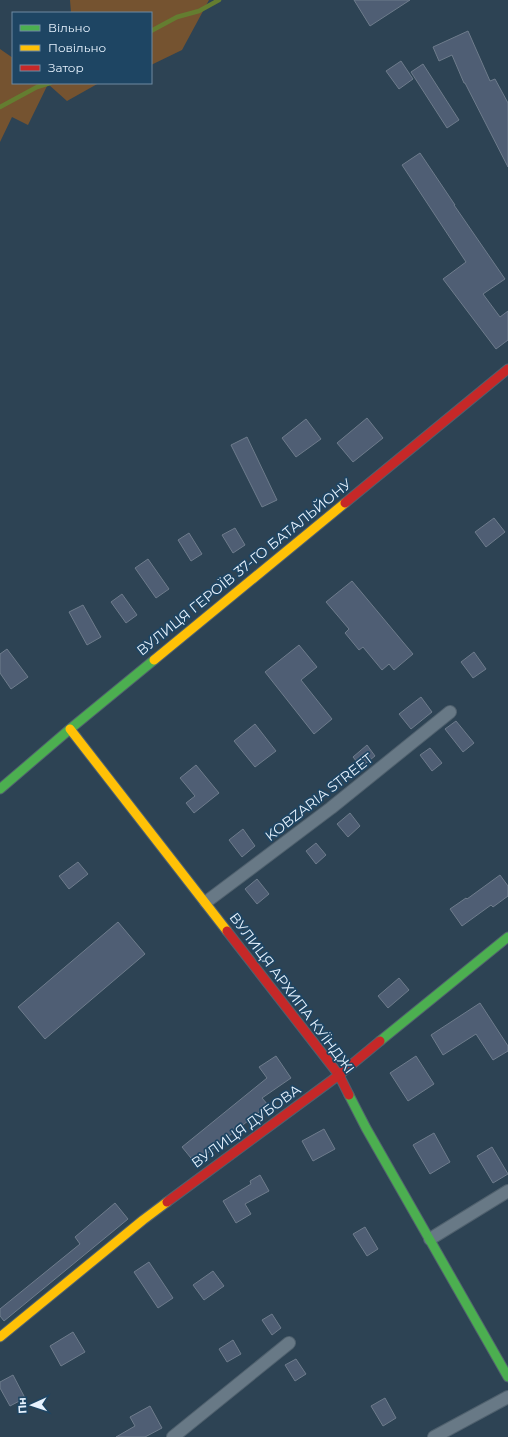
<svg xmlns="http://www.w3.org/2000/svg" width="508" height="1437" font-family="Montserrat,sans-serif">
	<style>
		.green { fill: #755330 }
		.lines { fill: none; stroke-linecap: round; stroke-linejoin: round }
		.stream { stroke: #647d30; stroke-width: 4.5 }
		.building { fill: #4f5e74; stroke: #6e7c8c }
		.street-casing { stroke: #50616e; stroke-width: 14 }
		.fast-casing { stroke: #50616e; stroke-width: 11 }
		.slow-casing { stroke: #50616e; stroke-width: 11 }
		.jam-casing { stroke: #50616e; stroke-width: 11 }
		.street { stroke: #687986; stroke-width: 12 }
		.fast { stroke: #4caf50; stroke-width: 9 }
		.slow { stroke: #ffc107; stroke-width: 9 }
		.jam { stroke: #c62828; stroke-width: 9 }
		.labels { text-anchor: middle; stroke-width: 3.5; stroke-linejoin: round; paint-order: stroke }
		.street-label { font-size: 14px; fill: #e6f2fe; stroke: #1e4563 }
	</style>
	<rect width="100%" height="100%" fill="#2d4354"/>
	<g class="green">
		<polygon points="70,0 209,0 182,50 151,65 151,13 71,13"/>
		<polygon points="0,49 13,58 13,83 99,83 67,101 48,84 28,125 12,117 0,142"/>
	</g>
	<g class="lines">
		<g class="stream">
			<polyline points="151,31 177,17 199,11 219,0"/>
			<polyline points="0,107 37,87 50,83"/>
		</g>
	</g>
	<g class="building">
		<polygon points="354,0 410,0 370,26"/>
		<polygon points="468,31 490,81 495,79 508,103 508,167 465,83 464,83 452,55 439,61 433,47"/>
		<polygon points="401,61 413,79 399,89 386,71"/>
		<polygon points="423,64 459,120 447,128 411,72"/>
		<polygon points="420,153 455,205 454,205 505,279 483,294 500,317 508,311 508,340 496,349 443,279 466,262 402,165"/>
		<polygon points="367,418 383,438 353,462 337,443"/>
		<polygon points="306,419 321,439 296,457 282,438"/>
		<polygon points="247,437 277,500 262,507 231,445"/>
		<polygon points="494,518 505,532 486,547 475,532"/>
		<polygon points="235,528 245,545 233,553 222,535"/>
		<polygon points="189,533 202,554 191,561 178,540"/>
		<polygon points="148,559 169,589 156,598 135,568"/>
		<polygon points="352,581 413,654 394,670 389,664 382,670 363,647 359,650 345,633 349,629 326,602"/>
		<polygon points="122,594 137,615 126,623 111,602"/>
		<polygon points="83,605 101,637 87,645 69,612"/>
		<polygon points="299,645 317,667 301,680 332,719 314,734 265,672"/>
		<polygon points="7,649 28,677 11,689 0,673 0,654"/>
		<polygon points="474,652 486,669 473,678 461,662"/>
		<polygon points="421,697 432,712 411,729 399,714"/>
		<polygon points="456,721 474,743 463,752 445,729"/>
		<polygon points="255,724 276,751 255,767 234,741"/>
		<polygon points="367,745 375,756 361,767 353,757"/>
		<polygon points="430,748 442,763 432,771 420,755"/>
		<polygon points="196,765 219,793 194,813 186,803 195,796 180,778"/>
		<polygon points="350,813 360,826 348,837 337,824"/>
		<polygon points="243,829 255,846 242,857 229,840"/>
		<polygon points="316,843 326,855 316,864 306,851"/>
		<polygon points="78,862 88,874 69,889 59,876"/>
		<polygon points="500,875 508,886 508,896 493,907 491,905 462,926 450,909 466,898 467,899"/>
		<polygon points="257,879 269,894 257,904 245,889"/>
		<polygon points="118,922 145,954 45,1039 18,1007"/>
		<polygon points="399,978 409,990 388,1008 378,996"/>
		<polygon points="480,1003 508,1046 508,1051 493,1060 476,1034 443,1055 431,1035"/>
		<polygon points="276,1056 291,1078 262,1098 268,1105 195,1163 182,1147 267,1078 259,1067"/>
		<polygon points="416,1056 434,1084 408,1101 390,1073"/>
		<polygon points="324,1129 335,1149 313,1161 302,1141"/>
		<polygon points="434,1133 450,1162 430,1174 413,1145"/>
		<polygon points="492,1147 508,1174 493,1183 477,1156"/>
		<polygon points="260,1175 269,1191 245,1204 251,1214 236,1223 223,1201 251,1184 250,1181"/>
		<polygon points="115,1203 128,1219 4,1321 0,1316 0,1309 80,1244 75,1237"/>
		<polygon points="365,1227 378,1249 367,1256 353,1234"/>
		<polygon points="149,1262 173,1298 158,1308 134,1272"/>
		<polygon points="213,1271 224,1286 204,1300 193,1285"/>
		<polygon points="272,1314 281,1328 272,1335 262,1320"/>
		<polygon points="73,1332 85,1352 61,1366 50,1346"/>
		<polygon points="233,1340 241,1354 227,1362 219,1349"/>
		<polygon points="296,1359 306,1374 295,1381 285,1365"/>
		<polygon points="13,1375 25,1398 10,1406 0,1388 0,1382"/>
		<polygon points="385,1398 396,1418 383,1426 371,1406"/>
		<polygon points="150,1406 162,1428 145,1437 116,1437 135,1426 130,1417"/>
	</g>
	<g class="lines">
		<g class="street-casing">
			<g id="street">
				<polyline points="206,902 331,808 450,712"/>
				<polyline points="430,1239 508,1191"/>
				<polyline points="173,1437 289,1343"/>
				<polyline points="434,1437 508,1397"/>
			</g>
		</g>
		<g class="fast-casing">
			<g id="fast">
				<polyline points="0,789 70,729 154,660"/>
				<polyline points="380,1041 508,937"/>
				<polyline points="349,1095 366,1128 508,1377"/>
			</g>
		</g>
		<g class="slow-casing">
			<g id="slow">
				<polyline points="154,660 345,503"/>
				<polyline points="70,729 227,931"/>
				<polyline points="0,1337 143,1220 167,1202"/>
			</g>
		</g>
		<g class="jam-casing">
			<g id="jam">
				<polyline points="345,503 508,369"/>
				<polyline points="227,931 339,1075 349,1095"/>
				<polyline points="167,1202 339,1075 380,1041"/>
			</g>
		</g>
		<use href="#street" class="street"/>
		<use href="#fast" class="fast"/>
		<use href="#slow" class="slow"/>
		<use href="#jam" class="jam"/>
	</g>
	<g class="labels">
		<g class="street-label">
			<text transform="translate(244 567) rotate(-39)" y="5">ВУЛИЦЯ ГЕРОЇВ 37-ГО БАТАЛЬЙОНУ</text>
			<text transform="translate(319 797) rotate(-38)" y="5">KOBZARIA STREET</text>
			<text transform="translate(292 993) rotate(53)" y="5">ВУЛИЦЯ АРХИПА КУЇНДЖІ</text>
			<text transform="translate(246 1126) rotate(-36)" y="5">ВУЛИЦЯ ДУБОВА</text>
		</g>
	</g>
	<rect x="12" y="12" width="140" height="72" fill="#1e4563" stroke="#6e8aa1"/>
	<rect x="20" y="25" width="20" height="6" fill="#4caf50" stroke="#6e8aa1"/>
	<text x="48" y="32" font-size="12" fill="#e6f2fe">Вільно</text>
	<rect x="20" y="45" width="20" height="6" fill="#ffc107" stroke="#6e8aa1"/>
	<text x="48" y="52" font-size="12" fill="#e6f2fe">Повільно</text>
	<rect x="20" y="65" width="20" height="6" fill="#c62828" stroke="#6e8aa1"/>
	<text x="48" y="72" font-size="12" fill="#e6f2fe">Затор</text>
	<g transform="translate(32 1405) rotate(267)" stroke="#1e4563" stroke-width="3" paint-order="stroke">
	<path d="M0-3L7 15L0 10L-7 15Z" fill="#e6f2fe"/>
	<text y="-6" font-size="11" font-weight="bold" text-anchor="middle" fill="#e6f2fe">Пн</text>
	</g>
</svg>
